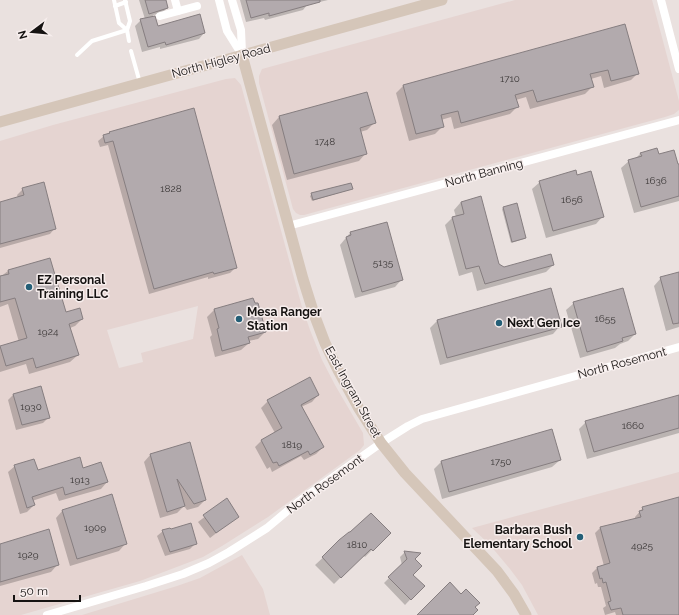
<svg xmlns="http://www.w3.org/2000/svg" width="679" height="615" font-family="Raleway,sans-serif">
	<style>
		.built { fill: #e5d4d1; fill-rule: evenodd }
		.shadow { fill: #0003 }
		.building { fill: #b2aaad; stroke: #867e80 }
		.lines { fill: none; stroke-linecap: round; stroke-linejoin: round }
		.lane { stroke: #fff; stroke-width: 4 }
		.street { stroke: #fff; stroke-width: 8 }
		.secondary { stroke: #d5c6b9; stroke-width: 11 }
		.poi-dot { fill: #245f77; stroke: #f7eeed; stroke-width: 1.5 }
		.labels { text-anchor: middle; stroke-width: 3; stroke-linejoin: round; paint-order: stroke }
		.number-label { font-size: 10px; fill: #3d3939 }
		.street-label { font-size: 12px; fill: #161312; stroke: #f7eeed }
		.poi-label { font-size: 12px; font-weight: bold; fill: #161312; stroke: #f7eeed; text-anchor: start }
	</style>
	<rect width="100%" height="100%" fill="#eae1df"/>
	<g class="built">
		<polygon points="515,0 652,0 679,101 679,110 674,114 665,117 304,215 300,215 296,213 293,209 259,83 259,76 262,69"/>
		<path d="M235,78L241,85L302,307L310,330L322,360L335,385L363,433L364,445L360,450L268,517L222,546L203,557L140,581L21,615H0V141L53,125L226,79ZM198,306L193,339L141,353L143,362L119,368L107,330Z"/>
		<polygon points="679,472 679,615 538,615 522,585 510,569 490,545 472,528"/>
		<polygon points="242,555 263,589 270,615 82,615 177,586 200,578"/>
	</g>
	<g class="shadow">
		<polygon points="139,0 165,0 167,8 162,13 153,15 157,27 204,33 199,39 160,49 160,47 142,52 135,26 141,20 145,19"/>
		<polygon points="240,0 328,0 307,5 303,10 265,20 264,18 246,22"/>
		<polygon points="625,25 638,73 631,80 604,88 601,76 591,79 593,86 585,94 530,109 526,97 516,100 518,106 510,114 454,129 451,117 441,120 443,126 435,134 409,141 396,93 403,86"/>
		<polygon points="366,93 374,123 367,130 360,132 366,153 359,161 287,180 272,125 279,117"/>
		<polygon points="110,133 236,267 230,273 208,279 208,277 149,294 108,145 100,147 98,141 104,136"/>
		<polygon points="641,153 658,156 677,165 679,165 679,201 634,213 621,168 629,161 635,159"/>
		<polygon points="540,182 603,216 596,224 546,238 532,189"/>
		<polygon points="23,189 55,228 50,234 0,248 0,203 18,198 17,195"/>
		<polygon points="352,189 312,201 310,196 312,194"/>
		<polygon points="461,202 498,264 504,268 553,265 546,272 477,291 472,272 459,276 445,225 452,218 456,217 454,210"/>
		<polygon points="503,208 525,238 524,239 511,243 502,209"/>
		<polygon points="386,223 402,279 395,287 355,298 340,245 350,233"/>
		<polygon points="49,259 65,313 82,319 75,326 70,328 78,355 70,362 29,374 26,364 0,372 0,348 19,342 8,304 0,307 0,277 8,271"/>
		<polygon points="679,273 679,327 666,331 654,286 661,278"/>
		<polygon points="253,299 265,332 258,339 248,341 249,343 241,350 215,357 210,337 212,335 207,317 214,310"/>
		<polygon points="574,303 635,334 628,341 620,344 615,348 580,358 566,310"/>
		<polygon points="437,321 560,326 553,334 440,365 430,328"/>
		<polygon points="310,379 318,395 312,402 301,407 323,447 316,454 304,460 301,456 272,472 270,467 267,469 255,447 261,441 275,433 261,408 268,401"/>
		<polygon points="13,395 49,417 43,423 16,430 8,400"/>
		<polygon points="679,396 679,433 587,459 579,429 586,422"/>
		<polygon points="551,431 560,460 552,467 442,499 434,469 441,462"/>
		<polygon points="151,454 205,500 198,507 187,510 184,506 177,513 160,518 144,462"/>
		<polygon points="15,466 37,471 107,482 101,489 59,501 56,493 32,501 34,505 27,512 20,514 8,472"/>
		<polygon points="227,500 237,517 210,538 198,522"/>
		<polygon points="679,503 679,615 616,615 615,612 605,615 603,608 606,606 601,587 598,587 597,583 595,584 592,573 597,568 604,566 595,533 600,528 635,519 635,517 643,508"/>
		<polygon points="63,510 126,543 119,551 70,566 56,518"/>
		<polygon points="370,514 389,533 365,557 363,555 334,584 315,565"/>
		<polygon points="163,531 196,543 190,549 165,556 157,536"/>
		<polygon points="0,545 58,564 51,572 0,586"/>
		<polygon points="405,552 414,559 412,575 423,586 405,605 384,583 402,565 400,557"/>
	</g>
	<g class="building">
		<polygon points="145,0 166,0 168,8 149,14"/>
		<polygon points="246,0 320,0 320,2 269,16 269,13 251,18"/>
		<polygon points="200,14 205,33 166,45 165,42 148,47 140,19 155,16 158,26"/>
		<polygon points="625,24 639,74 611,81 608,70 590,74 594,87 537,102 533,90 515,95 519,107 461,123 458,111 441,115 444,127 416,134 403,85"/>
		<polygon points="367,92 376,123 360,128 367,154 294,174 279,116"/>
		<polygon points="194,108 237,268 214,274 213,272 154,289 113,141 105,143 103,135 110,133 109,132"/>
		<polygon points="657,148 659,154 674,150 678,164 679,164 679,196 641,207 628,160 642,156 640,153"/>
		<polygon points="576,170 577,175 591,171 604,217 553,231 539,181"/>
		<polygon points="44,182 56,229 0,244 0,202 24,195 22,188"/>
		<polygon points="351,183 353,189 313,200 311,193"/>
		<polygon points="481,196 499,264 504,267 551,254 554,265 485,284 479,266 466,269 452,217 464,214 461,202"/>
		<polygon points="517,203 526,238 512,242 503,207"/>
		<polygon points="387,222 403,280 362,292 346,237 351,235 350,232"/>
		<polygon points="50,258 66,312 80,308 83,319 69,324 79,355 36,368 33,358 6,366 0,346 27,338 15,298 0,302 0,276 9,274 8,270"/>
		<polygon points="679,272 679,323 673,324 660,277"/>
		<polygon points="551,288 562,327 447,358 437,320"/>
		<polygon points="623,288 636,334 622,338 623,341 587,352 573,302"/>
		<polygon points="253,298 255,303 258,303 266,332 248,337 250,343 222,351 217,329 219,328 214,309"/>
		<polygon points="310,377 319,395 301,405 324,447 310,455 308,451 279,466 277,462 273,463 261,440 282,428 267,400"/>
		<polygon points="41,386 50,418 22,425 13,394"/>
		<polygon points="679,395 679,428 594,452 585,421"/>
		<polygon points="552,429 561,460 449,492 441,461"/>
		<polygon points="190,442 206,500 194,504 177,479 185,506 167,512 150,454"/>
		<polygon points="80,457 83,468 101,462 108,482 65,495 63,487 44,493 32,497 35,505 27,508 14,465 34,459 38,470"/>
		<polygon points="112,494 127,544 77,559 62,510"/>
		<polygon points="679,497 679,615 623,615 621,608 611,610 608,602 611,601 606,582 603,583 602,578 600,579 597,567 610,563 600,527 641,517 639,511 643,510 642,507"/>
		<polygon points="227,498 239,517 216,533 203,515"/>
		<polygon points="371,513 391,533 373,551 371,549 341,578 322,557 339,540 349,532 350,532"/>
		<polygon points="191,523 197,544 170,552 162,530 170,528 171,529"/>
		<polygon points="49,529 59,565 0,582 0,544"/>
		<polygon points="404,551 421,553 415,559 422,566 413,575 425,586 411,600 388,577 407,559"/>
		<polygon points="450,582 461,594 466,589 480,603 475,607 478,610 473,615 417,615"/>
	</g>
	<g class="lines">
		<g class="lane">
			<polyline points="114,0 119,23 127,30 129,41"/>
			<polyline points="125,0 130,21 127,30"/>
			<polyline points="115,6 126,2"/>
			<polyline points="131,51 140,83"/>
			<polyline points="77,55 92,41 127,30"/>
		</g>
		<g class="street">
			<polyline points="175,0 178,11"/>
			<polyline points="219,0 227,31 242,55"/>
			<polyline points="232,0 241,30 242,53"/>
			<polyline points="661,0 679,69"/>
			<polyline points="160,16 197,6"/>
			<polyline points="288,226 679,120"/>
			<polyline points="47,615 146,586 183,574 209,563 229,552 267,528 298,502 381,443 408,426 422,419 679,347"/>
		</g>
		<g class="secondary">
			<polyline points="242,55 303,279 314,314 325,343 339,372 358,407 381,443 405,473 497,571 514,594 526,615"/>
			<polyline points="0,122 442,0"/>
		</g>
	</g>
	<g class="poi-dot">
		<circle cx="29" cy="287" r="4"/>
		<circle cx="239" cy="319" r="4"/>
		<circle cx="499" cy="323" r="4"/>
		<circle cx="580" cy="537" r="4"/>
	</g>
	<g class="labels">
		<g class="number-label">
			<text x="510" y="82">1710</text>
			<text x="325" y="145">1748</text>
			<text x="656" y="184">1636</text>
			<text x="171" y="192">1828</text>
			<text x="572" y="203">1656</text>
			<text x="383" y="266">5135</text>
			<text x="605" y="322">1655</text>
			<text x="48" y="335">1924</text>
			<text x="31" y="410">1930</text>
			<text x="633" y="429">1660</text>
			<text x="292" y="448">1819</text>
			<text x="501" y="465">1750</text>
			<text x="80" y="483">1913</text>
			<text x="95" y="531">1909</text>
			<text x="357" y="548">1810</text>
			<text x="642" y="549">4925</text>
			<text x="28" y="558">1929</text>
		</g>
		<g class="street-label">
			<text transform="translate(221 61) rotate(-15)" y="4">North Higley Road</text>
			<text transform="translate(484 173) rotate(-15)" y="4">North Banning</text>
			<text transform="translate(622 363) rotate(-15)" y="4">North Rosemont</text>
			<text transform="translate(353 392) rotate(61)" y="4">East Ingram Street</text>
			<text transform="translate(325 484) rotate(-36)" y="4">North Rosemont</text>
		</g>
		<g class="poi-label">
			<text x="37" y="284">EZ Personal<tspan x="37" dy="14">Training LLC</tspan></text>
			<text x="247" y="316">Mesa Ranger<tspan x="247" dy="14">Station</tspan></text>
			<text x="507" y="327">Next Gen Ice</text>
			<text x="572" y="534" text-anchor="end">Barbara Bush<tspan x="572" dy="14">Elementary School</tspan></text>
		</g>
	</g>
	<g transform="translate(32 32) rotate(254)" stroke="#f7eeed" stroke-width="3" paint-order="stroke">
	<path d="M0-3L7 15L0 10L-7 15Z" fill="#161312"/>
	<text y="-6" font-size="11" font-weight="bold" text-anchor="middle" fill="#161312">N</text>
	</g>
	<path d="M14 595v6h66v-6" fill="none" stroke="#161312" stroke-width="2"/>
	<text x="20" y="595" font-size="12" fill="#161312" stroke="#f7eeed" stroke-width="3" paint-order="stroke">50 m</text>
</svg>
